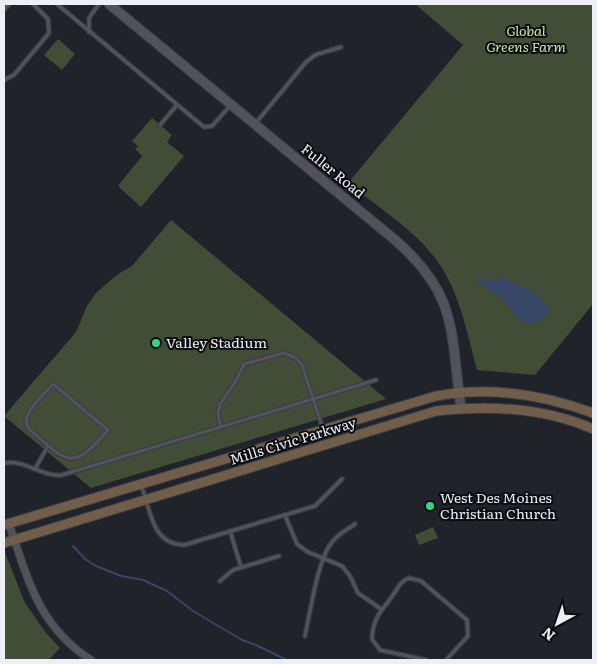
<svg xmlns="http://www.w3.org/2000/svg" width="597" height="664" font-family="Literata,serif">
	<style>
		.green { fill: #424d37 }
		.water { fill: #374665 }
		.lines { fill: none; stroke-linecap: round; stroke-linejoin: round }
		.stream { stroke: #374665; stroke-width: 2 }
		.service-casing { stroke: #3d3e45; stroke-width: 5.5 }
		.minor-casing { stroke: #3d3e45; stroke-width: 9 }
		.tertiary-casing { stroke: #3d3e45; stroke-width: 11 }
		.secondary-casing { stroke: #3d3e45; stroke-width: 11 }
		.service { stroke: #51525c; stroke-width: 3 }
		.minor { stroke: #51525c; stroke-width: 7 }
		.tertiary { stroke: #51525c; stroke-width: 9 }
		.secondary { stroke: #705e4a; stroke-width: 9 }
		.poi-dot { fill: #2ed883; stroke: #0b0c10; stroke-width: 2 }
		.labels { text-anchor: middle; stroke-width: 4; stroke-linejoin: round; paint-order: stroke }
		.park-label { font-size: 14px; font-style: italic; fill: #cae7aa; stroke: #0b0c10 }
		.street-label { font-size: 14px; fill: #eeeff5; stroke: #0b0c10 }
		.poi-label { font-size: 14px; fill: #eeeff5; stroke: #0b0c10; text-anchor: start }
	</style>
	<rect width="100%" height="100%" fill="#21232b"/>
	<g class="green">
		<path d="M415,4H593V304L535,375L477,370C468,336 461,299 442,268C420,233 380,209 348,183L463,45Z"/>
		<polygon points="58,39 75,54 62,70 44,55"/>
		<polygon points="152,118 172,135 167,142 184,156 141,207 118,186 142,156 135,149 138,146 132,141"/>
		<polygon points="171,220 386,399 91,488 4,416 76,332 87,306 97,292 118,274 132,266"/>
		<polygon points="433,527 438,538 419,545 415,535"/>
		<polygon points="4,550 25,603 46,633 60,648 49,660 4,660"/>
	</g>
	<path class="water" d="M504,277C519,287 541,291 549,309C545,320 534,327 522,322L497,294L472,279L492,280Z"/>
	<g class="lines">
		<polyline class="stream" points="73,546 85,559 96,566 121,576 143,580 167,591 193,611 242,640 256,645 287,660"/>
		<g class="service-casing">
			<g id="service">
				<polyline points="57,4 204,127 212,126 230,106"/>
				<polyline points="4,10 9,4"/>
				<polyline points="89,32 89,18 99,4"/>
				<polyline points="4,80 14,75 49,33 48,19 33,4"/>
				<polyline points="255,124 306,62 315,55 341,47"/>
				<polyline points="160,125 177,105"/>
				<path d="M53,384L108,430C71,474 66,461 28,428C20,413 44,395 53,384Z"/>
				<polyline points="221,427 218,414 220,404 236,381 244,364 284,353 296,358 302,365 323,429"/>
				<path d="M4,463C24,459 42,477 62,475L376,380"/>
				<polyline points="35,469 48,446"/>
				<path d="M141,485C151,510 151,544 184,545L315,506L342,479"/>
				<polyline points="285,515 297,544 308,552 342,566 350,576 358,593 381,609"/>
				<polyline points="230,531 241,567"/>
				<polyline points="220,581 233,570 279,556"/>
				<path d="M305,636C310,613 318,557 333,541C338,534 348,529 355,524"/>
				<path d="M426,660L380,650L372,639C373,614 384,610 395,592C399,586 401,581 409,578L421,581L467,620L468,636L446,660"/>
			</g>
		</g>
		<g class="minor-casing">
			<path id="minor" d="M9,524C28,579 38,626 91,660"/>
		</g>
		<g class="tertiary-casing">
			<path id="tertiary" d="M109,4L394,239C459,295 450,332 461,408"/>
		</g>
		<g class="secondary-casing">
			<g id="secondary">
				<path d="M4,525L436,396C491,386 542,394 593,413"/>
				<path d="M4,543L436,411C489,405 543,407 593,429"/>
			</g>
		</g>
		<use href="#service" class="service"/>
		<use href="#minor" class="minor"/>
		<use href="#tertiary" class="tertiary"/>
		<use href="#secondary" class="secondary"/>
	</g>
	<g class="poi-dot">
		<circle cx="156" cy="343" r="5"/>
		<circle cx="430" cy="506" r="5"/>
	</g>
	<g class="labels">
		<g class="park-label">
			<text x="526" y="36">Global<tspan x="526" dy="16">Greens Farm</tspan></text>
		</g>
		<g class="street-label">
			<text transform="translate(333 171) rotate(39)" y="5">Fuller Road</text>
			<text transform="translate(293 441) rotate(-17)" y="5">Mills Civic Parkway</text>
		</g>
		<g class="poi-label">
			<text x="166" y="348">Valley Stadium</text>
			<text x="440" y="503">West Des Moines<tspan x="440" dy="16">Christian Church</tspan></text>
		</g>
	</g>
	<rect width="597" height="664" fill="none" stroke="#eeeff5" stroke-width="10"/>
	<g transform="translate(557 624) rotate(220)" stroke="#0b0c10" stroke-width="4" paint-order="stroke">
	<path d="M0-4L9 19L0 12L-9 19Z" fill="#eeeff5"/>
	<text y="-8" font-size="14" font-weight="bold" text-anchor="middle" fill="#eeeff5">N</text>
	</g>
</svg>
